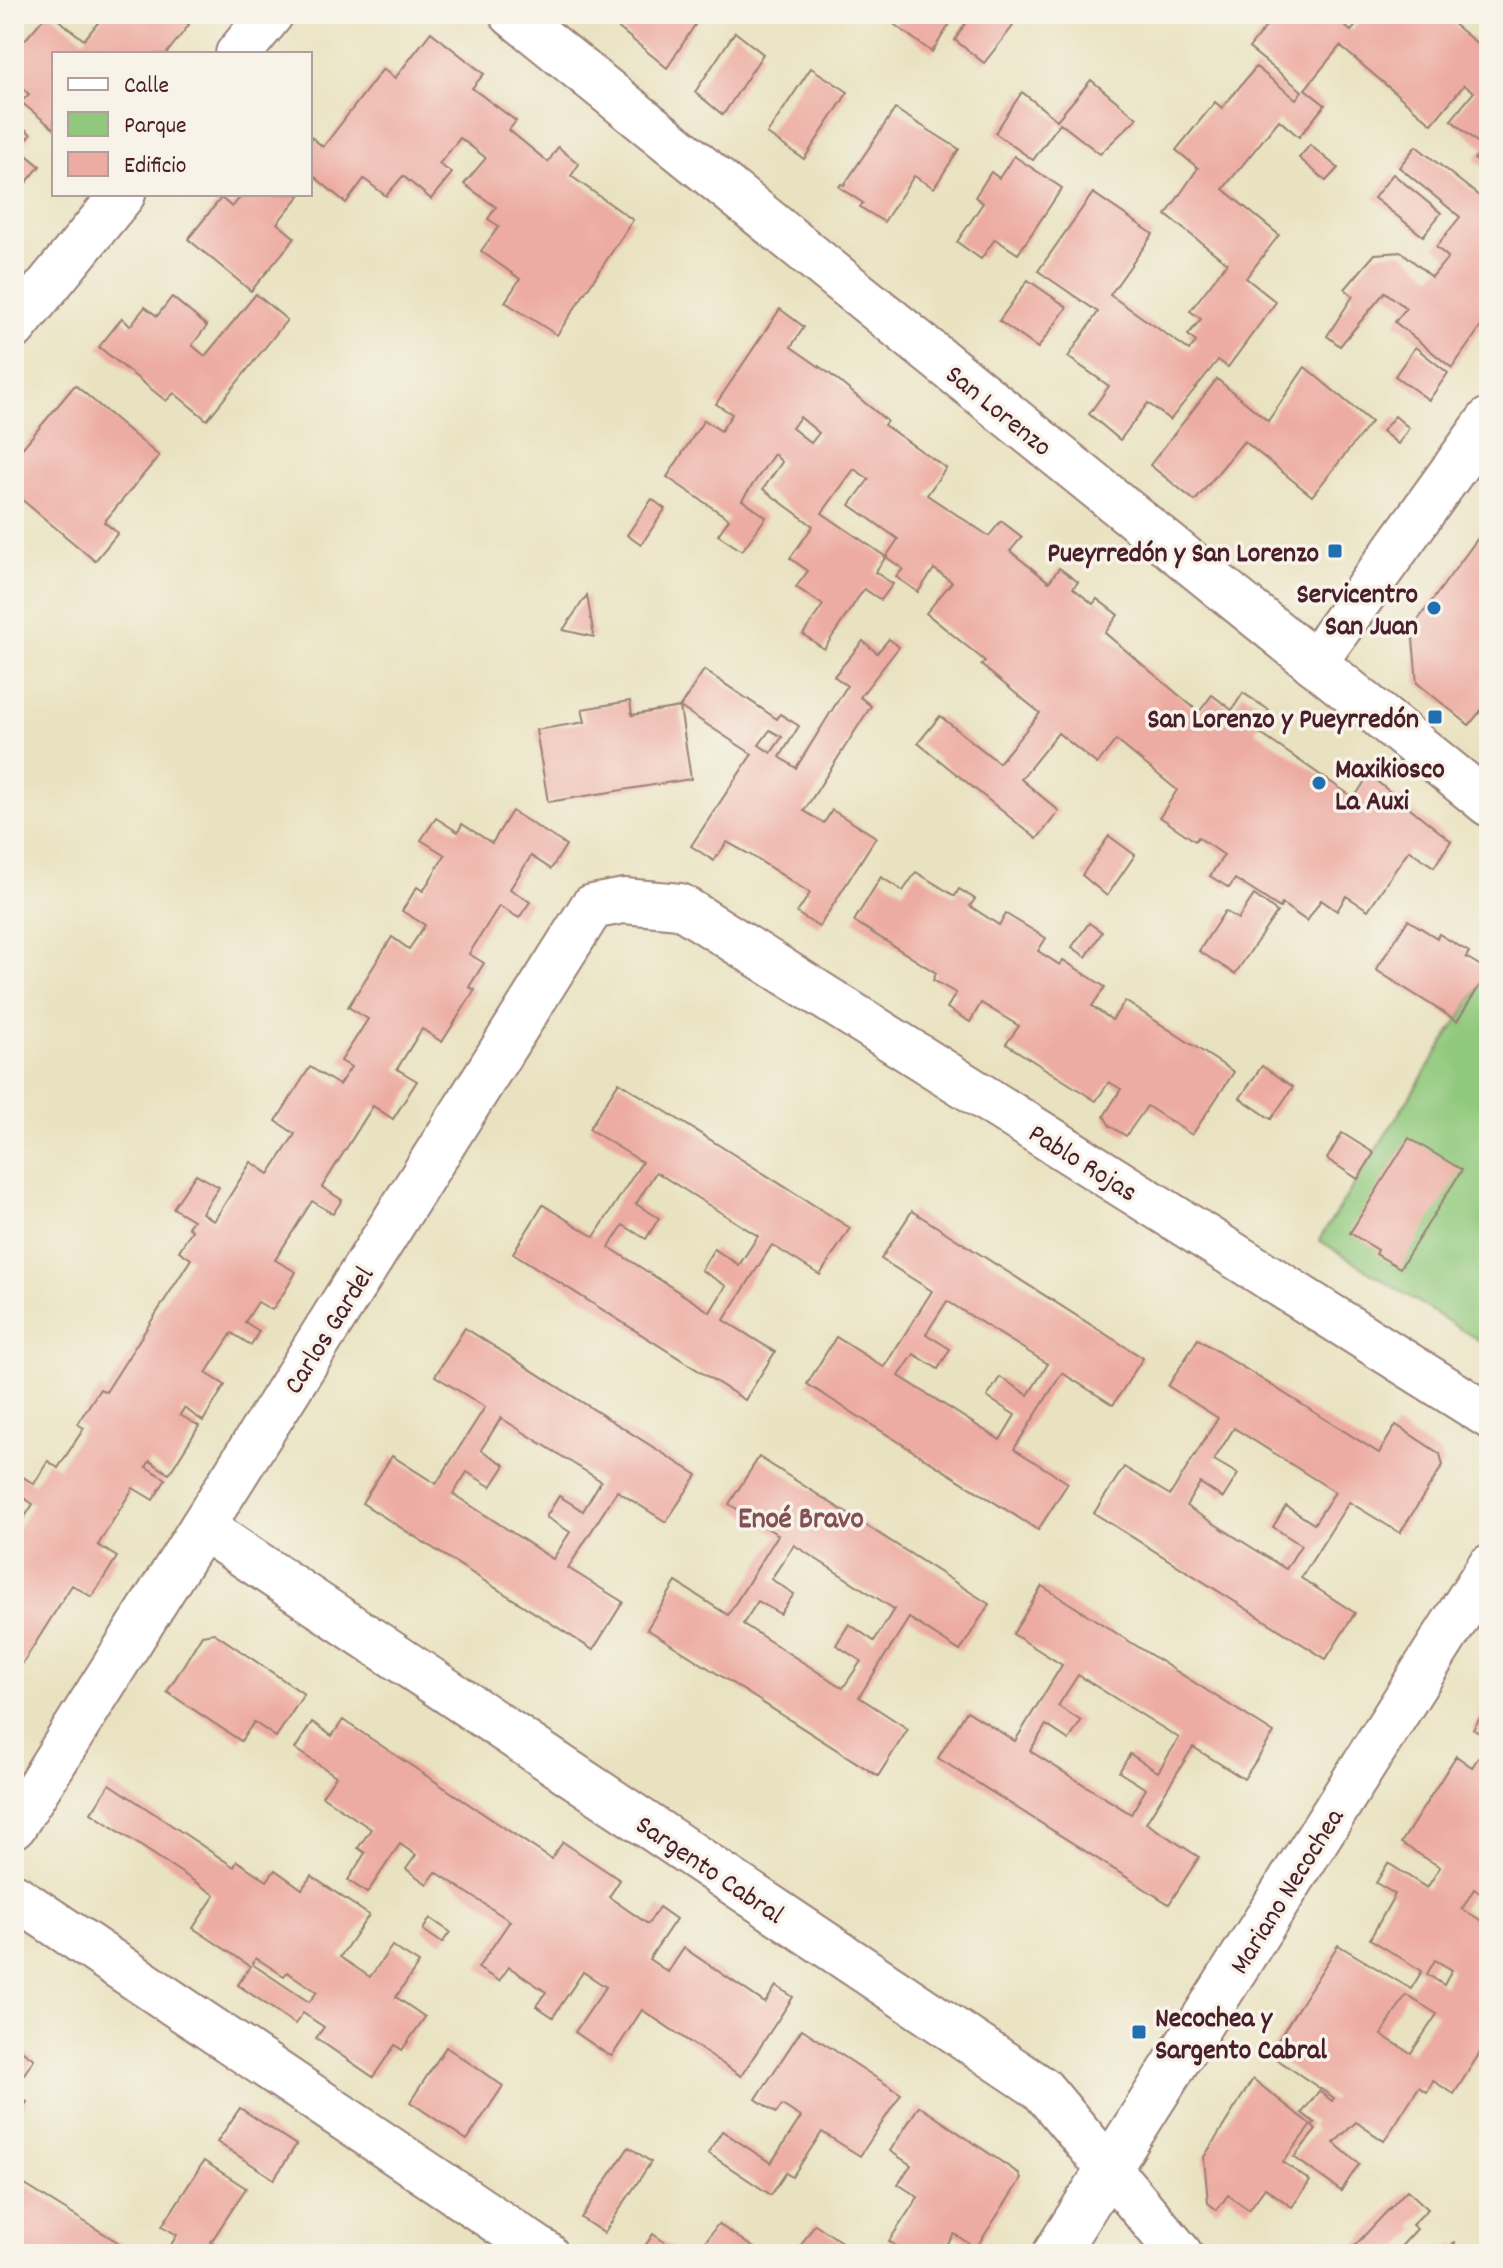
<svg xmlns="http://www.w3.org/2000/svg" width="1503" height="2268" font-family="Dekko,sans-serif">
	<style>
		.green { fill: #90c97d; stroke: #6d7454; stroke-width: 2 }
		.building { fill: #edaca3; fill-rule: evenodd }
		.lines { fill: none; stroke-linecap: round; stroke-linejoin: round }
		.minor-casing { stroke: #9a8076; stroke-width: 48 }
		.major-casing { stroke: #9a8076; stroke-width: 48 }
		.minor { stroke: #fff; stroke-width: 44 }
		.major { stroke: #fff; stroke-width: 44 }
		.poi-dot { fill: #1f6fb2; stroke: #f7f3e8; stroke-width: 3 }
		.labels { text-anchor: middle; stroke-width: 7; stroke-linejoin: round; paint-order: stroke }
		.street-label { font-size: 28px; fill: #4a1f2b; stroke: #f7f3e8 }
		.poi-label { font-size: 28px; font-weight: bold; fill: #4a1f2b; stroke: #f7f3e8; text-anchor: end }
		.neighbourhood-label { font-size: 30px; font-weight: bold; fill: #835055; stroke: #f7f3e8 }
	</style>
	<rect width="100%" height="100%" fill="#f7f3e8"/>
	<filter id="ink" filterUnits="userSpaceOnUse"><feTurbulence type="fractalNoise" baseFrequency=".0125" numOctaves="2"/><feDisplacementMap in="SourceGraphic" scale="16" xChannelSelector="R" yChannelSelector="G"/><feConvolveMatrix kernelMatrix="1 2 1 2 8 2 1 2 1" color-interpolation-filters="sRGB"/></filter>
	<filter id="wash" filterUnits="userSpaceOnUse"><feTurbulence type="fractalNoise" baseFrequency=".006" numOctaves="4" result="noise"/><feDisplacementMap in="SourceGraphic" scale="32" xChannelSelector="R" yChannelSelector="G"/><feGaussianBlur stdDeviation="1.8" result="paint"/><feColorMatrix in="noise" values="0 0 0 0 0 0 0 0 0 0 0 0 0 0 0 0 0 1.4 0 .05"/><feComposite in="paint" operator="in"/></filter>
	<g filter="url(#wash)">
		<rect width="100%" height="100%" fill="#e9e2c0"/>
		<polygon class="green" points="1489,971 1489,1347 1319,1240"/>
		<g id="blocks">
			<g class="building">
				<polygon points="47,14 51,14 84,40 105,14 176,14 189,25 166,54 54,54 54,129 21,102 29,94 14,82 14,42 19,36 25,40"/>
				<polygon points="621,14 702,14 667,68 615,25"/>
				<polygon points="901,14 956,14 932,52 895,25"/>
				<polygon points="971,14 977,14 981,17 983,14 1018,14 1010,24 1013,26 984,63 955,40"/>
				<polygon points="1276,14 1330,14 1351,31 1366,14 1441,14 1489,53 1489,171 1474,159 1484,148 1451,120 1474,92 1464,85 1432,124 1340,46 1305,89 1325,105 1299,137 1279,120 1223,189 1279,235 1246,278 1276,302 1228,367 1218,360 1170,420 1148,403 1120,440 1089,414 1109,386 1068,357 1098,312 1038,271 1093,193 1153,234 1110,295 1189,350 1196,342 1188,335 1201,319 1190,311 1227,263 1166,215 1198,168 1176,150 1215,102 1222,108 1256,67 1296,99 1302,91 1249,48"/>
				<polygon points="431,32 484,74 472,88 516,121 509,130 548,162 558,147 579,164 571,176 633,220 557,335 505,302 520,279 481,251 499,226 488,219 496,207 464,184 486,158 460,138 439,164 452,173 431,199 403,176 386,196 364,179 346,203 310,173 310,136 323,147 383,69 395,78"/>
				<polygon points="735,32 763,54 723,115 695,92"/>
				<polygon points="811,68 848,92 804,159 767,134"/>
				<polygon points="1091,80 1137,118 1100,154 1060,123 1033,160 995,133 1022,92 1057,120"/>
				<polygon points="895,109 959,149 934,188 914,176 884,222 860,207 863,203 839,187 841,184 844,185"/>
				<polygon points="14,120 31,134 19,149 40,166 14,198"/>
				<polygon points="1310,145 1338,168 1326,181 1299,158"/>
				<polygon points="1416,146 1489,204 1489,283 1486,287 1489,290 1489,315 1452,368 1395,322 1406,308 1385,292 1340,346 1327,336 1353,296 1345,289 1375,254 1402,252 1432,277 1448,257 1436,247 1460,217 1399,167"/>
				<polygon points="1014,156 1062,188 1018,254 995,239 981,259 957,242 983,203 975,197 991,172 999,178"/>
				<polygon points="1393,174 1441,213 1423,236 1374,198"/>
				<polygon points="243,194 301,194 277,223 295,238 251,291 188,239 221,198 232,207"/>
				<polygon points="1028,280 1067,307 1038,348 999,321"/>
				<polygon points="256,294 287,320 207,420 174,393 166,401 99,347 122,318 130,326 145,307 157,316 172,297 207,326 192,345 205,356"/>
				<path d="M780,309L804,327L791,347L830,374L887,421L884,425L946,468L927,495L989,536L1001,521L1022,537L1010,551L1049,582L1059,568L1078,582L1073,588L1093,604L1097,599L1118,615L1105,633L1199,712L1212,695L1232,710L1243,693L1269,710L1255,730L1354,798L1369,775L1451,841L1434,867L1409,850L1368,910L1346,896L1337,911L1321,900L1307,921L1282,904L1280,908L1235,879L1229,888L1210,876L1224,855L1198,837L1195,841L1160,817L1177,790L1116,740L1097,764L1058,733L1021,779L1059,811L1037,839L918,743L940,716L999,763L1040,713L981,665L985,661L926,613L952,582L934,569L918,592L896,577L903,569L886,557L898,539L850,505L869,479L854,469L822,513L886,557L875,572L893,584L881,600L864,589L824,649L803,634L823,605L796,587L808,571L790,558L813,526L763,489L782,462L774,454L742,500L766,517L742,551L718,535L729,519L667,477L704,420L721,431L732,414L716,404ZM800,417L819,433L811,443L792,428Z"/>
				<polygon points="1415,347 1448,373 1429,400 1395,376"/>
				<polygon points="1305,367 1371,422 1312,496 1244,441 1195,501 1150,465 1217,379 1268,421"/>
				<polygon points="75,385 159,456 104,522 118,533 95,561 14,493 14,458"/>
				<polygon points="1395,416 1409,428 1398,444 1382,431"/>
				<polygon points="652,499 665,509 641,545 627,535"/>
				<polygon points="1489,523 1489,701 1469,725 1417,683 1412,628"/>
				<polygon points="587,595 594,637 563,630"/>
				<path d="M889,639L899,647L860,697L871,706L804,811L824,823L832,810L876,837L819,927L797,913L810,893L749,854L727,842L714,861L691,846L752,754L680,707L704,670L777,719L780,714L799,726L780,757L796,768L847,686L834,676L863,641L877,653ZM770,730L782,737L771,753L759,745Z"/>
				<polygon points="14,644 23,651 14,663"/>
				<polygon points="630,701 632,715 680,707 691,779 548,802 536,730 585,722 582,709"/>
				<polygon points="512,811 566,845 551,869 531,856 510,889 530,902 519,918 499,906 469,954 484,963 469,987 475,990 442,1042 422,1029 397,1069 417,1081 393,1119 373,1106 322,1187 342,1200 333,1214 312,1201 275,1260 296,1272 285,1291 272,1310 258,1302 245,1322 259,1331 251,1345 232,1333 206,1373 225,1385 203,1421 184,1408 180,1415 199,1426 169,1474 150,1461 146,1467 166,1479 153,1500 133,1488 98,1545 117,1557 92,1597 72,1585 14,1677 14,1534 33,1504 14,1492 14,1471 34,1484 48,1461 58,1468 84,1428 77,1424 100,1389 106,1392 191,1259 179,1251 192,1230 188,1227 193,1220 173,1208 196,1174 219,1187 202,1213 214,1221 251,1162 269,1174 295,1134 276,1121 310,1067 339,1085 351,1067 341,1061 368,1019 348,1007 392,937 409,949 425,925 402,911 417,887 423,891 445,855 421,840 436,818 458,832 462,824 492,843"/>
				<polygon points="1109,836 1135,855 1107,896 1082,875"/>
				<polygon points="916,872 955,896 959,889 975,899 970,906 999,925 1006,914 1046,938 1038,951 1060,965 1063,960 1105,987 1092,1006 1112,1020 1125,1001 1234,1072 1192,1135 1147,1106 1126,1136 1110,1126 1104,1116 1121,1089 1109,1082 1096,1101 1006,1044 1019,1026 981,1003 970,1022 947,1008 956,993 933,980 936,973 854,921 881,877 903,891"/>
				<polygon points="1254,895 1277,912 1235,974 1199,951 1225,911 1238,919"/>
				<polygon points="1408,920 1437,938 1439,934 1469,952 1466,957 1489,971 1457,1021 1376,970"/>
				<polygon points="1089,923 1102,932 1086,957 1072,947"/>
				<polygon points="1262,1066 1293,1087 1271,1119 1240,1098"/>
				<path d="M619,1082L850,1228L820,1275L772,1245L724,1320L775,1352L745,1400L513,1253L543,1205L594,1237L642,1162L589,1129ZM656,1172L758,1236L739,1265L714,1249L701,1270L726,1286L710,1312L609,1247L623,1225L646,1239L659,1218L636,1204Z"/>
				<polygon points="1342,1133 1374,1153 1358,1179 1327,1159"/>
				<polygon points="1409,1138 1462,1170 1400,1268 1376,1254 1378,1250 1350,1233"/>
				<path d="M912,1211L1143,1358L1113,1405L1062,1373L1014,1449L1068,1483L1038,1530L807,1384L836,1337L884,1367L932,1291L881,1259ZM947,1301L1048,1364L1028,1395L1000,1377L987,1397L1015,1415L1000,1440L899,1376L914,1354L938,1369L950,1349L926,1334Z"/>
				<path d="M465,1328L697,1475L666,1522L617,1491L568,1568L623,1602L593,1650L362,1503L392,1456L436,1484L485,1407L435,1376ZM501,1418L601,1481L583,1511L559,1496L546,1517L570,1532L553,1559L453,1494L467,1472L491,1487L505,1465L481,1450Z"/>
				<path d="M1198,1339L1379,1453L1396,1425L1440,1454L1443,1465L1400,1533L1349,1502L1301,1578L1355,1613L1326,1659L1094,1513L1124,1467L1170,1495L1218,1418L1168,1386ZM1234,1428L1335,1492L1314,1524L1286,1506L1273,1527L1301,1545L1286,1569L1186,1506L1200,1483L1223,1498L1238,1474L1214,1460Z"/>
				<path d="M759,1457L989,1604L960,1651L909,1618L859,1697L908,1729L878,1776L647,1629L676,1582L728,1615L778,1535L729,1504ZM794,1545L894,1609L874,1641L849,1624L836,1645L861,1661L843,1688L743,1624L758,1601L780,1614L794,1594L771,1579Z"/>
				<path d="M1042,1586L1274,1733L1244,1779L1193,1747L1146,1823L1199,1857L1169,1904L938,1758L967,1711L1015,1741L1062,1665L1013,1634ZM1078,1675L1179,1738L1158,1772L1130,1754L1119,1772L1146,1789L1131,1814L1030,1751L1046,1725L1069,1740L1081,1721L1058,1706Z"/>
				<polygon points="214,1633 304,1694 276,1737 254,1722 241,1741 167,1692 202,1635"/>
				<polygon points="1489,1704 1489,1739 1473,1729"/>
				<polygon points="343,1720 551,1859 563,1842 620,1880 609,1897 648,1924 659,1907 676,1919 649,1959 668,1972 684,1948 765,2003 776,1986 793,1997 741,2076 642,2010 612,2056 607,2054 575,2032 606,1987 583,1972 553,2017 536,2006 546,1992 509,1967 499,1981 478,1968 510,1921 436,1872 427,1884 406,1869 416,1855 400,1844 367,1893 348,1880 365,1853 358,1848 371,1829 322,1796 336,1776 295,1749 312,1722 332,1736"/>
				<path d="M1489,1742V1899L1474,1889L1462,1909L1489,1925V2038L1454,2094L1433,2081L1427,2092L1419,2087L1384,2141L1356,2122L1334,2143L1359,2164L1341,2191L1294,2157L1316,2130L1312,2126L1315,2123L1302,2113L1319,2091L1332,2101L1334,2098L1269,2054L1338,1945L1411,1989L1422,1971L1370,1939L1395,1894L1376,1883L1388,1863L1427,1888L1440,1867L1401,1843L1456,1756L1472,1767ZM1435,1960L1452,1970L1444,1985L1427,1974ZM1406,1995L1437,2014L1411,2053L1381,2035Z"/>
				<path d="M110,1784L234,1867L237,1861L267,1881L275,1870L302,1889L311,1876L369,1915L340,1957L370,1977L392,1946L419,1963L396,1997L425,2017L402,2050L395,2045L373,2077L316,2038L324,2027L303,2013L295,2024L238,1985L250,1966L193,1928L215,1895L91,1813ZM256,1958L284,1976L287,1972L317,1992L309,2002L252,1964Z"/>
				<polygon points="430,1918 450,1932 442,1943 423,1930"/>
				<polygon points="802,2029 901,2094 860,2156 822,2132 792,2177 786,2173 771,2195 708,2153 722,2131 771,2163 801,2117 782,2105 776,2113 756,2099"/>
				<polygon points="14,2045 34,2059 14,2089"/>
				<polygon points="446,2047 503,2086 467,2140 410,2102"/>
				<polygon points="1253,2079 1311,2125 1283,2162 1310,2181 1292,2207 1265,2188 1249,2210 1228,2195 1217,2210 1208,2203 1204,2157"/>
				<polygon points="14,2094 27,2102 14,2121"/>
				<polygon points="919,2106 1018,2173 1021,2179 976,2248 954,2234 941,2254 908,2254 889,2241 918,2197 898,2184 911,2165 890,2151"/>
				<polygon points="240,2108 296,2145 274,2179 217,2142"/>
				<polygon points="629,2147 651,2162 604,2233 581,2218"/>
				<polygon points="204,2161 246,2188 211,2242 226,2251 224,2254 178,2254 180,2251 171,2245 177,2235 162,2226"/>
				<polygon points="14,2179 25,2185 137,2254 20,2254 14,2251"/>
				<polygon points="1407,2190 1428,2209 1412,2225 1417,2229 1394,2254 1347,2254"/>
				<polygon points="718,2224 763,2254 701,2254 698,2252"/>
				<polygon points="815,2224 859,2254 795,2254"/>
				<polygon points="653,2234 681,2254 640,2254"/>
				<polygon points="1454,2243 1466,2254 1444,2254"/>
			</g>
		</g>
	</g>
	<g filter="url(#ink)">
		<use href="#blocks" fill-opacity="0" stroke="#9a8076" stroke-width="2"/>
		<g class="lines">
			<g class="minor-casing">
				<g id="minor">
					<polyline points="238,54 271,14"/>
					<polyline points="14,327 123,194"/>
					<polyline points="1314,663 1489,420"/>
					<polyline points="202,1527 1042,2089 1180,2254"/>
					<polyline points="14,1826 592,907 624,901 680,906 1489,1416"/>
					<polyline points="14,1896 546,2254"/>
				</g>
			</g>
			<g class="major-casing">
				<g id="major">
					<polyline points="512,14 1489,804"/>
					<polyline points="1055,2254 1489,1567"/>
				</g>
			</g>
			<use href="#minor" class="minor"/>
			<use href="#major" class="major"/>
		</g>
	</g>
	<g class="poi-dot">
		<rect x="1327" y="543" width="16" height="16" rx="4"/>
		<circle cx="1434" cy="608" r="8"/>
		<rect x="1427" y="709" width="16" height="16" rx="4"/>
		<circle cx="1319" cy="783" r="8"/>
		<rect x="1131" y="2024" width="16" height="16" rx="4"/>
	</g>
	<g class="labels">
		<g class="street-label">
			<text transform="translate(1000 409) rotate(39)" y="10">San Lorenzo</text>
			<text transform="translate(1084 1161) rotate(32)" y="10">Pablo Rojas</text>
			<text transform="translate(327 1329) rotate(-58)" y="10">Carlos Gardel</text>
			<text transform="translate(711 1868) rotate(34)" y="10">Sargento Cabral</text>
			<text transform="translate(1285 1890) rotate(-58)" y="10">Mariano Necochea</text>
		</g>
		<g class="poi-label">
			<text x="1319" y="561">Pueyrredón y San Lorenzo</text>
			<text x="1418" y="602">Servicentro<tspan x="1418" dy="32">San Juan</tspan></text>
			<text x="1419" y="727">San Lorenzo y Pueyrredón</text>
			<text x="1335" y="777" text-anchor="start">Maxikiosco<tspan x="1335" dy="32">La Auxi</tspan></text>
			<text x="1155" y="2026" text-anchor="start">Necochea y<tspan x="1155" dy="32">Sargento Cabral</tspan></text>
		</g>
		<g class="neighbourhood-label">
			<text x="801" y="1527">Enoé Bravo</text>
		</g>
	</g>
	<rect width="1503" height="2268" fill="none" stroke="#f7f3e8" stroke-width="48"/>
	<rect x="52" y="52" width="260" height="144" fill="#f7f3e8" stroke="#b29e9c" stroke-width="2"/>
	<rect x="68" y="78" width="40" height="12" fill="#ffffff" stroke="#b29e9c" stroke-width="2"/>
	<text x="124" y="92" font-size="24" fill="#4a1f2b">Calle</text>
	<rect x="68" y="112" width="40" height="24" fill="#90c97d" stroke="#b29e9c" stroke-width="2"/>
	<text x="124" y="132" font-size="24" fill="#4a1f2b">Parque</text>
	<rect x="68" y="152" width="40" height="24" fill="#edaca3" stroke="#b29e9c" stroke-width="2"/>
	<text x="124" y="172" font-size="24" fill="#4a1f2b">Edificio</text>
</svg>
